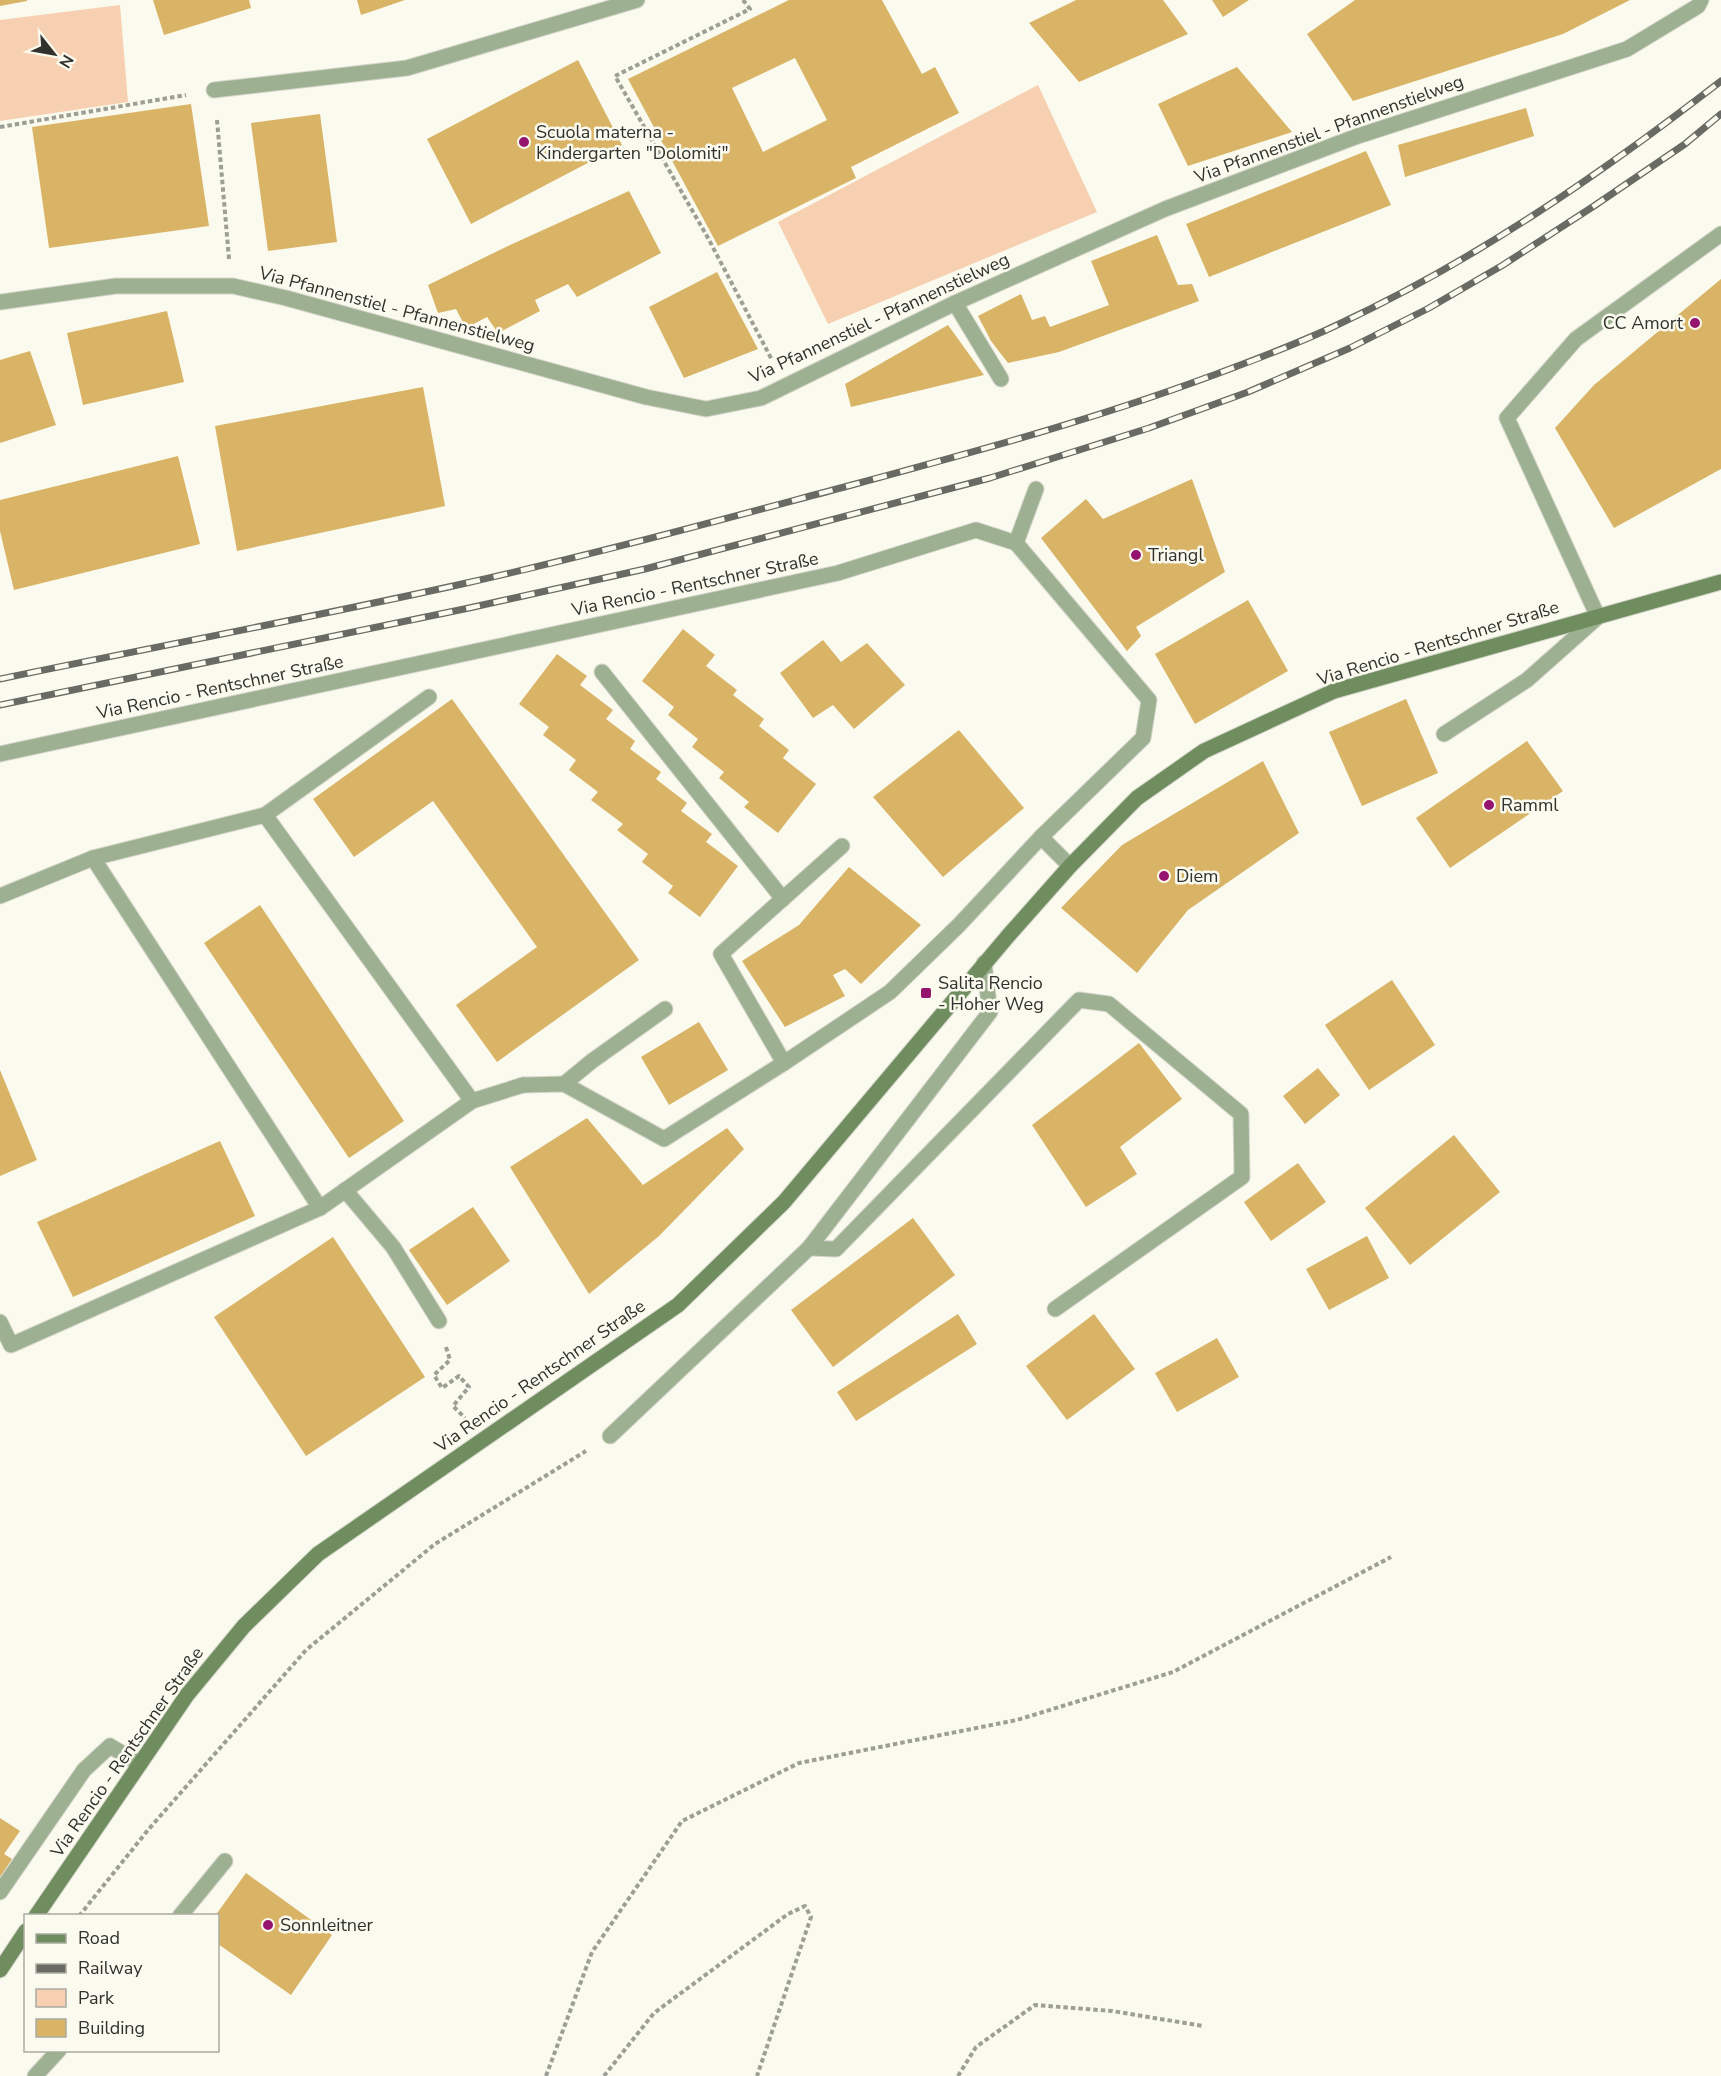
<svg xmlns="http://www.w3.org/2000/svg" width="1721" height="2076" font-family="'Nunito Sans',sans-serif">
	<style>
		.green { fill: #f7d0b1 }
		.building { fill: #d9b466; fill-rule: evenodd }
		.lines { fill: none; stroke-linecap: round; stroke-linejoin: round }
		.lane-casing { stroke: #d6d6cb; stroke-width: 17 }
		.street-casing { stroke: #d6d6cb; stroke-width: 17 }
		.secondary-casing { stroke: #d6d6cb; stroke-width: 17 }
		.path { stroke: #9d9e95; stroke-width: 4; stroke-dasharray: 4.5 3; stroke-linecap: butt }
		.lane { stroke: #9db192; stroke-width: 15 }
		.street { stroke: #9db192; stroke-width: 15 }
		.secondary { stroke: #708d60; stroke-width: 15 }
		.rail-casing { stroke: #696a63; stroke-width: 7 }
		.rail { stroke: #fafaee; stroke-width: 4.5; stroke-dasharray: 14; stroke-linecap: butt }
		.poi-dot { fill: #95146d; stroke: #fafaee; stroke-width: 2 }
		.labels { text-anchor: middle; stroke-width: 5; stroke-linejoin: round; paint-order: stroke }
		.street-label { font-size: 18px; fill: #31322d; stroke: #fafaee }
		.poi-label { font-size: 18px; fill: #31322d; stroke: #fafaee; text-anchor: start }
	</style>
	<rect width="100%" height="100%" fill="#fafaee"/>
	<g class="green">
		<polygon points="120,5 128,102 0,121 0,20"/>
		<polygon points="1038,85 1097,212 828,324 778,222"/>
	</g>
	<g class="building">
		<polygon points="0,0 27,0 27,1 0,6"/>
		<polygon points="153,0 249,0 251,8 164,35"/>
		<polygon points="357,0 405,0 361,15"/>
		<path d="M789,0H882L922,74L935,67L959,113L851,167L856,178L718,246L628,79ZM795,58L827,120L763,152L732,88Z"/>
		<polygon points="1076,0 1163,0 1188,34 1079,82 1029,23"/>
		<polygon points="1212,0 1249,0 1223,17"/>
		<polygon points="1355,0 1630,0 1563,34 1353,101 1307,34"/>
		<polygon points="578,60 622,145 471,224 427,139"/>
		<polygon points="1237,67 1292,132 1188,166 1158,104"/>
		<polygon points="191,104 209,226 49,248 32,127"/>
		<polygon points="1526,108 1534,136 1405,177 1398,145"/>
		<polygon points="320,114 337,242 268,251 251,123"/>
		<polygon points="1366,151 1391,205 1209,277 1186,224"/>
		<polygon points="629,191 661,253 577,297 568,284 535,300 540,311 498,333 487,317 466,328 456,309 438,313 428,285 510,245"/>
		<polygon points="1157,235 1178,285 1192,284 1199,301 1059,352 1008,363 991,341 978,316 1021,294 1032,320 1045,316 1050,327 1109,305 1091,261"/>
		<polygon points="717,272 758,349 684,378 649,307"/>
		<polygon points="1721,279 1721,469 1614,528 1555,428 1594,385"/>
		<polygon points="167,311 184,382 83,405 67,333"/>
		<polygon points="948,325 984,375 851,407 845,384"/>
		<polygon points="30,351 56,425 0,443 0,360"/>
		<polygon points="423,387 445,506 237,551 215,426"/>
		<polygon points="178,456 200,544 14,590 0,531 0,500"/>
		<polygon points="1192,479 1225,572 1136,627 1141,636 1127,651 1041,538 1086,499 1103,519"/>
		<polygon points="1248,600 1288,671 1195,724 1155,654"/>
		<polygon points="683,629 715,655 706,666 737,690 733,695 764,719 759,726 789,750 783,758 816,784 778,833 744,807 749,802 719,778 724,772 692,747 698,739 668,715 674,707 642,681"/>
		<polygon points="823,640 841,662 867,643 905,685 854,729 833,705 813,718 780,673"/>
		<polygon points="557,654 587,676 580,685 613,710 606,719 635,741 630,749 661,772 656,779 687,803 681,811 712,834 706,842 738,866 700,917 668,893 673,886 642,862 648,854 617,830 623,824 591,800 598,792 569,770 576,760 543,735 549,727 519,704"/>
		<polygon points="452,699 639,960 497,1062 456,1005 537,947 433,801 354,857 313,799"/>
		<polygon points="1406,699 1438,773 1362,806 1329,732"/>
		<polygon points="959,730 1024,808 943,877 873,797"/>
		<polygon points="1527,741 1563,791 1450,868 1416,818"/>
		<polygon points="1263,761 1299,833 1188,910 1137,973 1061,908 1122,845"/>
		<polygon points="849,867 921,925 861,984 845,969 833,975 845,996 785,1027 742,961 799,925"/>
		<polygon points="260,905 404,1121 349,1158 204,943"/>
		<polygon points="1392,980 1435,1045 1369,1090 1325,1025"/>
		<polygon points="699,1022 728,1070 669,1105 641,1057"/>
		<polygon points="1139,1043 1182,1099 1120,1147 1137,1174 1086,1207 1032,1125"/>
		<polygon points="1318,1068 1340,1095 1305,1124 1283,1096"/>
		<polygon points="0,1070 37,1160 0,1176"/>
		<polygon points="587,1118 643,1185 727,1128 744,1149 659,1236 589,1294 510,1167"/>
		<polygon points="1454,1135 1500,1192 1410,1265 1365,1208"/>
		<polygon points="220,1141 255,1216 73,1297 37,1222"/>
		<polygon points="1298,1163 1326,1202 1271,1241 1244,1202"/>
		<polygon points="473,1207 510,1261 447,1305 409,1250"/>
		<polygon points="913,1218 955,1275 833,1367 791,1310"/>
		<polygon points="1367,1236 1389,1278 1329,1310 1306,1269"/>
		<polygon points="333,1237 425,1377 306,1456 214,1317"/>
		<polygon points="958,1314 977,1344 856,1421 837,1392"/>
		<polygon points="1094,1314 1135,1369 1067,1420 1026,1366"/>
		<polygon points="1217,1338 1239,1377 1177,1412 1155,1373"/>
		<polygon points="0,1818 20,1831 4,1854 12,1859 0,1877"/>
		<polygon points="246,1873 332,1935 291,1995 218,1944 218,1916 215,1916"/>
	</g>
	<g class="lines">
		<g class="lane-casing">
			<g id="lane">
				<polyline points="955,303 1001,379"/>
				<polyline points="1016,543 1036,489"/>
				<polyline points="602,672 783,899"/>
				<polyline points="1444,734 1527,680 1598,617 1507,418 1576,339 1721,234"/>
				<polyline points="0,754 838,573 976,530 1016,543 1149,700 1143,738 1041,837"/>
				<polyline points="265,815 429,697"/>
				<polyline points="93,858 320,1208"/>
				<polyline points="0,896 93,858 265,815 472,1101"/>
				<polyline points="984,963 990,1012 809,1248 836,1249 1079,1000 1109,1004 1241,1114 1242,1177 1055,1309"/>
				<polyline points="564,1084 592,1061 665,1009"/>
				<polyline points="345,1190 393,1247 439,1321"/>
				<polyline points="0,1322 11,1345 320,1208 472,1101 523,1085"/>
				<polyline points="610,1436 809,1248"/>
				<polyline points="0,1892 84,1770 110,1746 140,1764"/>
				<polyline points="180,1916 225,1861"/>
				<polyline points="35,2076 59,2050"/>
			</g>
		</g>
		<g class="street-casing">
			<g id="street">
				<polyline points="214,90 407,68 637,0"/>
				<polyline points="0,302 116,286 233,286 286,298 646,397 706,409 761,398 955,303 1165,209 1355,137 1627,49 1698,6 1701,0"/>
				<polyline points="784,1063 721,954 842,846"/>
				<polyline points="523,1085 564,1084 664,1139 784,1063 890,992 959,925 1041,837 1070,866"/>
			</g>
		</g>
		<g class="secondary-casing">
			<g id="secondary">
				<polyline points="36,1916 187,1695 244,1626 318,1554 678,1305 784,1202 1008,936 1070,866 1137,798 1204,751 1334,691 1721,582"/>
				<polyline points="0,1970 26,1931"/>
			</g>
		</g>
		<g class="path">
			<polyline points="743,0 750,9 615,76 708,238 772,360"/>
			<polyline points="217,120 229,259"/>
			<polyline points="0,127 186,95"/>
			<polyline points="446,1347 450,1360 434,1375 442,1388 459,1376 469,1387 453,1406 465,1418"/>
			<polyline points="79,1916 148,1830 306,1650 435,1544 586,1451"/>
			<polyline points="546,2076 592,1952 682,1821 799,1763 1017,1720 1173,1672 1391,1557"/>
			<polyline points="604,2076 654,2013 788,1914 805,1906 811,1917 757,2076"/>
			<polyline points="958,2076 976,2047 1035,2005 1112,2011 1203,2026"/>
		</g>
		<use href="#lane" class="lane"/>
		<use href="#street" class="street"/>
		<use href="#secondary" class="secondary"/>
		<g class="rail-casing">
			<g id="rail">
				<path d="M0,679C154,647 309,618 462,584C592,555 720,520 848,486C970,453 1092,420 1211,376C1254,360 1298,344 1339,324C1476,260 1602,173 1721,81"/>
				<polyline points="0,705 469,608 645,569 990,478 1149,428 1248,392 1350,348 1429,308 1503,265 1594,206 1685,144 1721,114"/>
			</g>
		</g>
		<use href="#rail" class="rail"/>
	</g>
	<g class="poi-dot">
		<circle cx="524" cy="142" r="6"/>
		<circle cx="1695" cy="323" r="6"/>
		<circle cx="1136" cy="555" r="6"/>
		<circle cx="1489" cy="805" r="6"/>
		<circle cx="1164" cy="876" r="6"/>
		<rect x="920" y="987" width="12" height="12" rx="3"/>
		<circle cx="268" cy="1925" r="6"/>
	</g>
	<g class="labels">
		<g class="street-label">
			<text transform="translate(1329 129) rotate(-20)" y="6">Via Pfannenstiel - Pfannenstielweg</text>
			<text transform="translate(397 309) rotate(15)" y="6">Via Pfannenstiel - Pfannenstielweg</text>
			<text transform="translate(879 318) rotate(-25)" y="6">Via Pfannenstiel - Pfannenstielweg</text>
			<text transform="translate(695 584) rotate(-12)" y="6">Via Rencio - Rentschner Straße</text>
			<text transform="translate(1438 643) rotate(-17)" y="6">Via Rencio - Rentschner Straße</text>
			<text transform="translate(220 687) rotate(-12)" y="6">Via Rencio - Rentschner Straße</text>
			<text transform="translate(540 1376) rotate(-35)" y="6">Via Rencio - Rentschner Straße</text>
			<text transform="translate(127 1752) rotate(-55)" y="6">Via Rencio - Rentschner Straße</text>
		</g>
		<g class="poi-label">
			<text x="536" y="138">Scuola materna -<tspan x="536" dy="21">Kindergarten "Dolomiti"</tspan></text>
			<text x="1683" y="329" text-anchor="end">CC Amort</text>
			<text x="1148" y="561">Triangl</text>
			<text x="1501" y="811">Ramml</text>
			<text x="1176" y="882">Diem</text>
			<text x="938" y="989">Salita Rencio<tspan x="938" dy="21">- Hoher Weg</tspan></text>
			<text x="280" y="1931">Sonnleitner</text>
		</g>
	</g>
	<rect x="24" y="1914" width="195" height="138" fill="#fafaee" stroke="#aaaaa1" stroke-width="1.5"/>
	<rect x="36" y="1934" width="30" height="9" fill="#708d60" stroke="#aaaaa1" stroke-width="1.5"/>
	<text x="78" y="1944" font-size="18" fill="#31322d">Road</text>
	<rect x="36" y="1964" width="30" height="9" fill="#696a63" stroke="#aaaaa1" stroke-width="1.5"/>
	<text x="78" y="1974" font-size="18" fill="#31322d">Railway</text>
	<rect x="36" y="1989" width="30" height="18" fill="#f7d0b1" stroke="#aaaaa1" stroke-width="1.5"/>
	<text x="78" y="2004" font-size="18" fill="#31322d">Park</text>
	<rect x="36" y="2019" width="30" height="18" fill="#d9b466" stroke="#aaaaa1" stroke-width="1.5"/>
	<text x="78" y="2034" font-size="18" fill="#31322d">Building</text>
	<g transform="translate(54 54) rotate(121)" stroke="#fafaee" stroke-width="4.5" paint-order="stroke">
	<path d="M0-4.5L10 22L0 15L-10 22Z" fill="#31322d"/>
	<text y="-9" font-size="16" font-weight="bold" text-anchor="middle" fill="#31322d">N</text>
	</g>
</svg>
